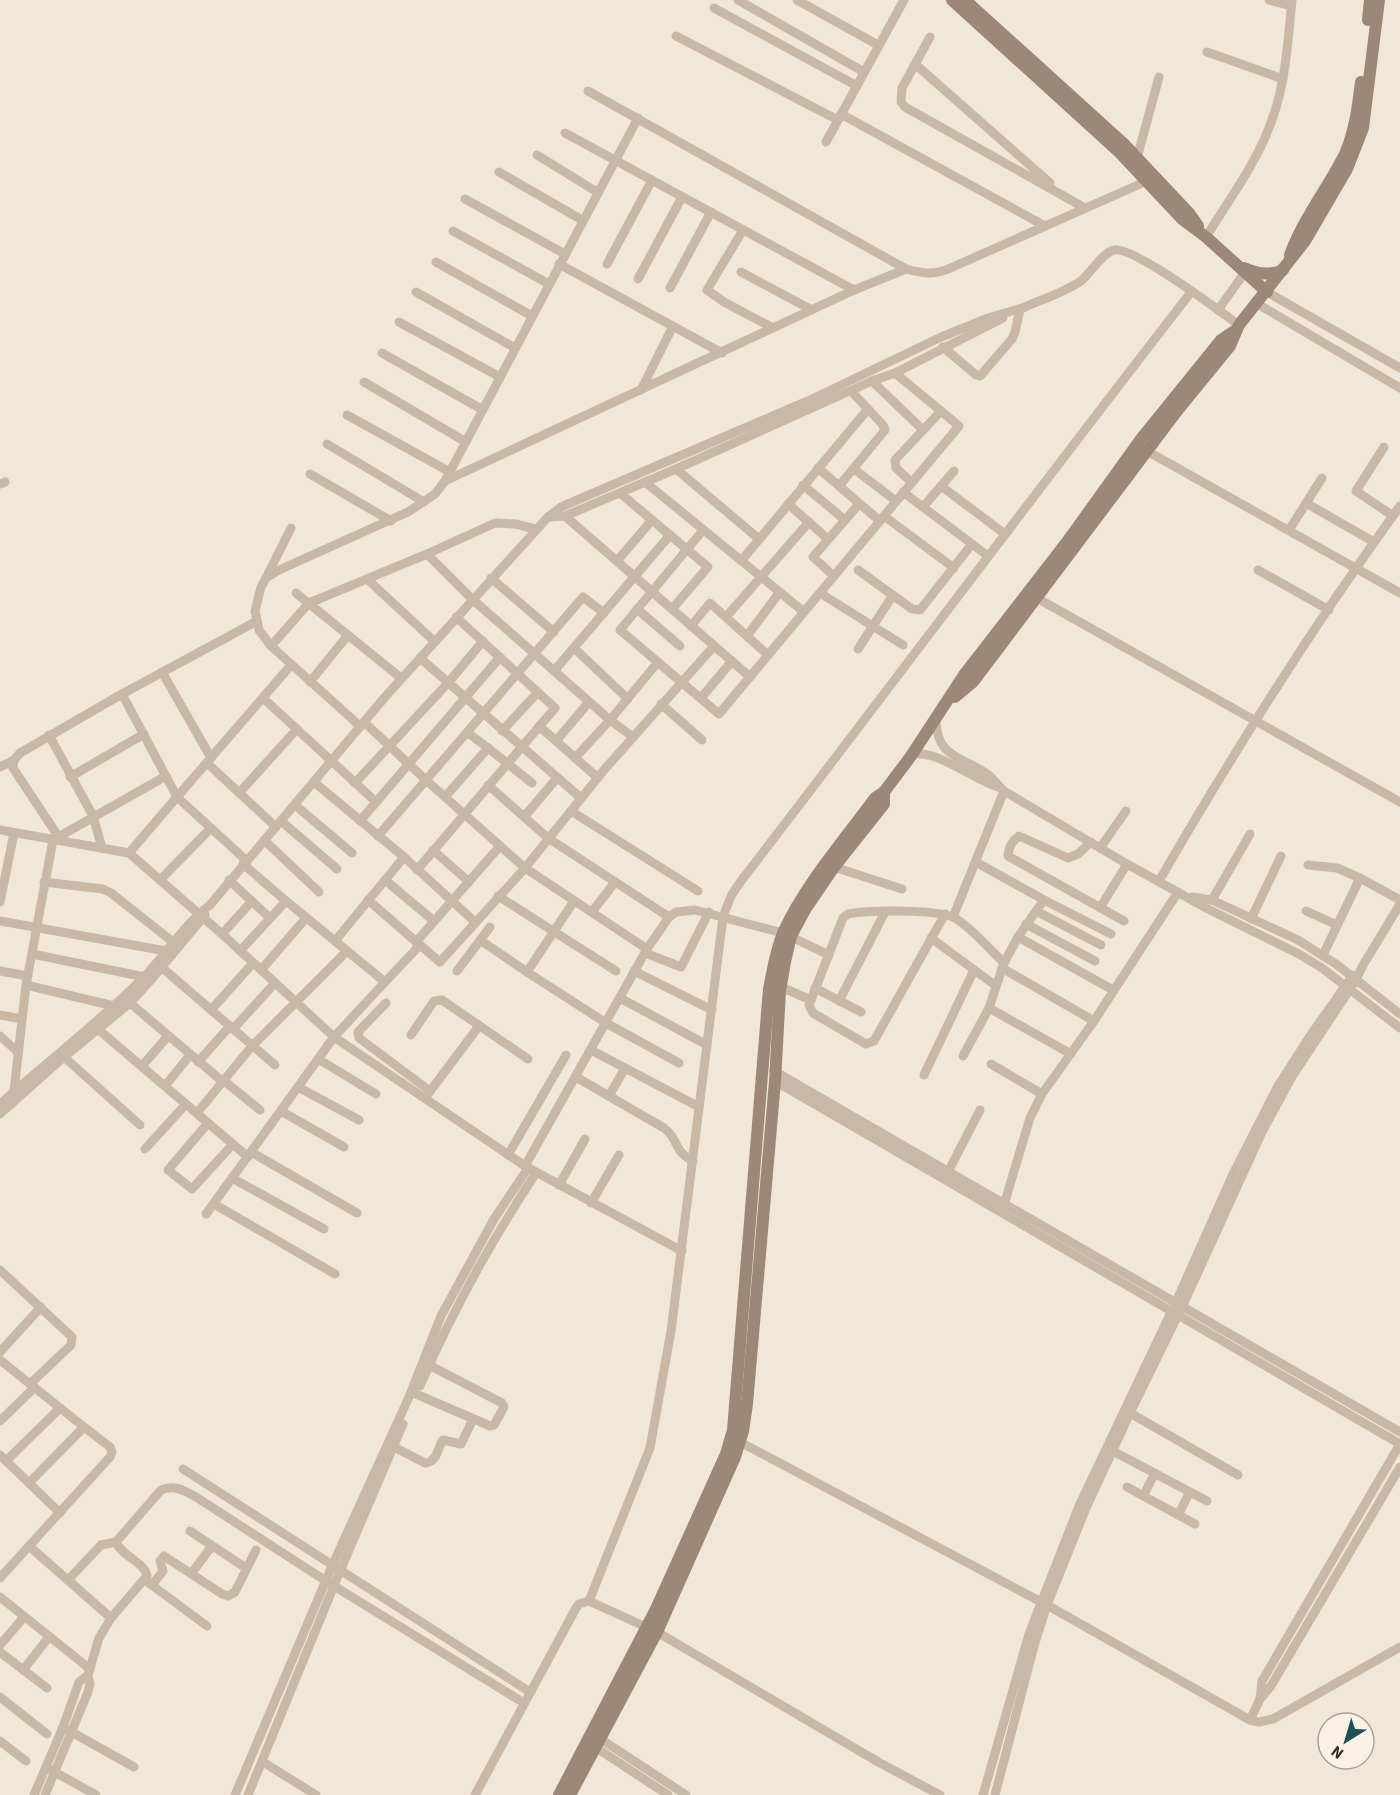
<svg xmlns="http://www.w3.org/2000/svg" width="1400" height="1795" font-family="'Source Sans 3',sans-serif">
	<style>
		.lines { fill: none; stroke-linecap: round; stroke-linejoin: round }
		.minor { stroke: #c9b8a5; stroke-width: 9 }
		.secondary { stroke: #9d8777; stroke-width: 12 }
	</style>
	<rect width="100%" height="100%" fill="#f1e7d9"/>
	<g class="lines">
		<g class="minor">
			<polyline points="738,0 864,72"/>
			<polyline points="797,0 878,45"/>
			<polyline points="1269,0 1291,6"/>
			<polyline points="714,8 857,86"/>
			<polyline points="676,36 838,120"/>
			<polyline points="930,37 902,88 901,102 905,107 1085,208"/>
			<polyline points="1207,52 1283,79"/>
			<polyline points="915,64 1050,183"/>
			<path d="M588,91L906,269C921,273 931,275 946,270L1147,181"/>
			<polyline points="841,114 1045,226"/>
			<polyline points="565,133 854,290"/>
			<polyline points="826,142 904,0"/>
			<polyline points="537,155 597,192"/>
			<polyline points="1137,158 1159,77"/>
			<polyline points="499,172 582,220"/>
			<polyline points="465,199 565,254"/>
			<polyline points="743,230 707,290 724,302 773,328"/>
			<polyline points="453,231 549,284"/>
			<path d="M1206,237C1230,198 1259,160 1273,117C1286,80 1288,39 1292,0"/>
			<polyline points="436,262 532,316"/>
			<polyline points="559,264 722,353"/>
			<polyline points="607,264 652,180"/>
			<polyline points="741,272 812,310"/>
			<polyline points="638,279 682,197"/>
			<polyline points="670,288 711,212"/>
			<polyline points="416,292 515,348"/>
			<polyline points="1267,292 1400,368"/>
			<polyline points="1256,303 1400,388"/>
			<path d="M1018,310C1039,300 1062,294 1081,281C1090,274 1103,252 1114,250C1133,246 1221,312 1239,325"/>
			<polyline points="1218,310 1245,272"/>
			<polyline points="399,322 500,377"/>
			<polyline points="943,347 976,375 980,376 1012,339 1015,332 1020,309"/>
			<polyline points="382,353 483,410"/>
			<polyline points="872,381 923,430"/>
			<polyline points="364,382 466,442"/>
			<polyline points="641,390 673,326"/>
			<polyline points="347,415 450,472"/>
			<polyline points="327,444 424,502"/>
			<polyline points="1384,447 1356,491 1393,516"/>
			<polyline points="1147,451 1400,593"/>
			<polyline points="818,468 880,521"/>
			<polyline points="676,469 759,539"/>
			<polyline points="854,469 896,501"/>
			<polyline points="310,474 391,521"/>
			<polyline points="445,481 854,290 906,269"/>
			<polyline points="645,482 804,612"/>
			<polyline points="911,482 896,468 895,460 941,411"/>
			<polyline points="0,484 5,482"/>
			<polyline points="803,485 845,520"/>
			<polyline points="839,486 885,430 883,425 851,391"/>
			<polyline points="941,486 1005,534"/>
			<polyline points="903,492 988,556"/>
			<polyline points="620,493 652,520"/>
			<polyline points="1306,503 1374,542"/>
			<polyline points="788,504 828,539"/>
			<polyline points="923,507 954,471"/>
			<polyline points="565,516 750,677"/>
			<polyline points="884,516 954,568"/>
			<polyline points="548,517 565,516 676,469 872,381 895,373 1003,318"/>
			<polyline points="703,530 620,630 719,714 959,426 895,373"/>
			<polyline points="1289,530 1322,478"/>
			<polyline points="427,554 472,599 610,720 575,758"/>
			<polyline points="617,561 652,520 708,567 672,609"/>
			<polyline points="741,561 868,409"/>
			<polyline points="858,570 912,609 920,610 972,544"/>
			<polyline points="1258,570 1329,610"/>
			<polyline points="834,576 813,557 859,504"/>
			<polyline points="266,578 291,528"/>
			<polyline points="491,578 554,632"/>
			<polyline points="367,579 434,641"/>
			<polyline points="296,593 401,678"/>
			<polyline points="820,593 903,645"/>
			<polyline points="1035,597 1400,802"/>
			<polyline points="637,609 680,646"/>
			<polyline points="726,617 809,522"/>
			<polyline points="691,626 710,603 768,655"/>
			<polyline points="747,636 779,593"/>
			<polyline points="271,646 309,603 427,554 495,523 515,524 536,529"/>
			<polyline points="574,648 628,699"/>
			<polyline points="858,649 893,595"/>
			<polyline points="420,658 581,798"/>
			<polyline points="554,671 670,535"/>
			<polyline points="162,672 211,758"/>
			<polyline points="310,682 348,635"/>
			<polyline points="122,694 177,797 291,665"/>
			<polyline points="263,698 375,801"/>
			<polyline points="701,698 732,661"/>
			<polyline points="661,704 702,740"/>
			<path d="M936,721C937,758 962,756 987,774C994,779 998,786 1004,791L1127,864L1208,909L1299,954L1322,968L1400,1028"/>
			<polyline points="364,722 427,781 525,868 647,949 525,1166"/>
			<polyline points="360,726 271,646 259,630 255,611 261,587 266,578 279,570 408,512 435,494 445,481 638,118"/>
			<polyline points="539,726 598,778"/>
			<polyline points="502,731 538,692"/>
			<polyline points="49,735 93,816 102,848"/>
			<polyline points="633,737 610,720 658,662"/>
			<polyline points="556,741 589,702"/>
			<polyline points="488,748 532,783"/>
			<path d="M913,753C919,754 926,754 932,756C955,763 975,779 998,787"/>
			<polyline points="207,763 276,827"/>
			<polyline points="0,767 14,760"/>
			<polyline points="70,777 144,734"/>
			<polyline points="355,783 448,683 483,641"/>
			<polyline points="488,785 548,838 669,917"/>
			<polyline points="239,793 297,729"/>
			<polyline points="445,797 488,748 468,733"/>
			<polyline points="295,805 352,853"/>
			<polyline points="571,811 698,891"/>
			<polyline points="524,817 557,778"/>
			<polyline points="281,821 337,869"/>
			<polyline points="360,821 500,657"/>
			<polyline points="0,830 129,853 222,934 334,1037 525,1166 682,1251"/>
			<polyline points="58,836 13,768 14,760 20,753 122,694 257,621"/>
			<polyline points="378,836 583,597 604,613"/>
			<polyline points="264,840 319,892"/>
			<path d="M1091,842L1078,854L1068,858L1019,836C1013,840 1008,848 1008,856L1124,921"/>
			<polyline points="1100,848 1126,811"/>
			<polyline points="433,850 469,882"/>
			<polyline points="129,853 177,797 247,861"/>
			<polyline points="404,857 475,922"/>
			<polyline points="976,862 1044,900 1111,934"/>
			<polyline points="1308,865 1337,868 1360,878 1400,900"/>
			<polyline points="834,867 902,889"/>
			<polyline points="417,870 555,708 456,617"/>
			<polyline points="160,880 211,828"/>
			<polyline points="229,880 270,918"/>
			<polyline points="385,880 434,921"/>
			<path d="M1159,881C1233,753 1313,626 1400,506"/>
			<polyline points="44,882 103,889 111,893 173,942"/>
			<polyline points="498,896 616,971"/>
			<polyline points="1192,897 1212,900 1298,940 1336,964 1400,1014"/>
			<polyline points="368,900 420,945"/>
			<polyline points="1212,900 1250,834"/>
			<polyline points="286,901 335,941"/>
			<polyline points="0,902 14,833"/>
			<polyline points="1100,908 1127,864"/>
			<polyline points="1036,911 1101,945"/>
			<polyline points="1306,911 1337,925"/>
			<polyline points="592,912 615,882"/>
			<path d="M945,914L874,1041L866,1044L813,1013L809,1005L843,918L848,914C868,910 938,909 955,918C973,929 989,949 1004,963"/>
			<polyline points="953,917 1004,791"/>
			<polyline points="1251,919 1281,856"/>
			<polyline points="0,921 166,951"/>
			<polyline points="1026,924 1095,961"/>
			<polyline points="222,934 252,901"/>
			<polyline points="1018,937 1113,990"/>
			<polyline points="931,938 996,986"/>
			<polyline points="480,940 527,972 574,901"/>
			<polyline points="416,942 500,846"/>
			<polyline points="647,949 669,917 676,912 695,910 783,933 829,955"/>
			<polyline points="240,951 286,901 243,864"/>
			<polyline points="645,953 681,967 709,912"/>
			<polyline points="32,954 145,977"/>
			<polyline points="1323,955 1360,878"/>
			<polyline points="159,965 275,1065"/>
			<polyline points="1002,968 1094,1021"/>
			<polyline points="261,970 306,918"/>
			<polyline points="0,971 28,976"/>
			<polyline points="457,971 490,927"/>
			<polyline points="634,971 712,1010"/>
			<polyline points="527,972 606,1023 679,1063"/>
			<polyline points="385,982 420,945 440,962 525,868 604,770 714,646"/>
			<polyline points="26,985 114,1006"/>
			<polyline points="781,987 811,1000"/>
			<polyline points="815,988 861,1012"/>
			<polyline points="620,998 707,1045"/>
			<polyline points="839,1001 885,912"/>
			<polyline points="130,1003 222,1081"/>
			<polyline points="386,1003 358,1032 359,1038 430,1091"/>
			<polyline points="989,1008 1071,1054"/>
			<polyline points="211,1010 253,963"/>
			<polyline points="0,1015 22,1019"/>
			<polyline points="233,1029 275,983"/>
			<polyline points="99,1030 248,1157"/>
			<polyline points="411,1035 434,1001 442,1000 528,1059"/>
			<polyline points="0,1036 18,1052"/>
			<polyline points="591,1050 699,1107"/>
			<polyline points="963,1056 989,1008 1004,963 1018,937 1044,900"/>
			<polyline points="64,1057 140,1125"/>
			<polyline points="318,1059 376,1094"/>
			<polyline points="198,1062 230,1026"/>
			<polyline points="991,1064 1042,1094"/>
			<polyline points="142,1066 168,1036"/>
			<polyline points="774,1071 1400,1432"/>
			<polyline points="924,1075 974,970"/>
			<path d="M576,1077L664,1128C680,1140 671,1149 693,1161"/>
			<polyline points="223,1080 260,1110"/>
			<polyline points="775,1081 1400,1444"/>
			<polyline points="165,1086 190,1055"/>
			<polyline points="298,1087 359,1120"/>
			<polyline points="14,1091 26,985 53,840 166,776"/>
			<polyline points="428,1094 479,1026"/>
			<polyline points="609,1096 625,1068"/>
			<path d="M0,1104C47,1062 97,1024 142,979C166,955 183,925 210,905L385,697L548,517L561,507L810,400L939,338L988,318L1022,308"/>
			<polyline points="281,1111 344,1147"/>
			<polyline points="197,1113 252,1046 347,951"/>
			<polyline points="0,1114 64,1057 130,1003 150,981 205,915"/>
			<polyline points="208,1123 168,1170 192,1189 233,1144"/>
			<polyline points="145,1149 186,1104"/>
			<polyline points="251,1152 357,1213"/>
			<polyline points="508,1155 566,1055"/>
			<polyline points="949,1170 980,1110"/>
			<polyline points="232,1178 324,1229"/>
			<polyline points="559,1185 585,1139"/>
			<polyline points="591,1203 619,1155"/>
			<polyline points="214,1204 335,1274"/>
			<polyline points="1003,1208 1030,1118 1042,1094 1094,1021 1178,892"/>
			<polyline points="206,1214 334,1037 385,982 335,941 404,857 314,782"/>
			<polyline points="0,1270 72,1337 71,1345 30,1384"/>
			<polyline points="0,1352 41,1307"/>
			<polyline points="0,1360 84,1427 110,1447 112,1452 110,1457 0,1578"/>
			<path d="M420,1386C452,1312 491,1241 536,1173"/>
			<polyline points="416,1394 490,1426 494,1425 504,1407 502,1403 429,1365"/>
			<polyline points="1130,1413 1238,1475"/>
			<polyline points="0,1421 34,1388"/>
			<polyline points="740,1442 1047,1605 1250,1720 1260,1699 1271,1686 1400,1467"/>
			<path d="M394,1447L425,1463C438,1462 437,1448 443,1440L461,1444L473,1419"/>
			<polyline points="1109,1449 1207,1501"/>
			<polyline points="0,1455 60,1513"/>
			<polyline points="6,1461 60,1408"/>
			<polyline points="183,1469 530,1692"/>
			<polyline points="29,1483 84,1427"/>
			<polyline points="1127,1487 1195,1524"/>
			<polyline points="1143,1496 1155,1473"/>
			<polyline points="1178,1515 1190,1492"/>
			<polyline points="190,1531 246,1568"/>
			<polyline points="29,1546 111,1618"/>
			<polyline points="191,1574 212,1546"/>
			<polyline points="68,1580 101,1545 116,1542"/>
			<polyline points="149,1583 207,1626"/>
			<polyline points="152,1585 163,1571 160,1561 164,1556 222,1594 228,1596 235,1592 256,1550"/>
			<polyline points="0,1597 90,1669"/>
			<path d="M589,1601L650,1448L671,1331L723,917L731,896L741,881C892,685 1040,486 1192,291"/>
			<polyline points="0,1645 24,1617"/>
			<polyline points="0,1652 47,1688"/>
			<polyline points="23,1670 49,1637"/>
			<polyline points="0,1697 47,1734"/>
			<polyline points="1260,1699 1262,1681 1400,1444"/>
			<polyline points="1250,1720 1259,1722 1273,1719 1400,1647"/>
			<polyline points="68,1730 134,1767"/>
			<polyline points="596,1736 686,1795"/>
			<polyline points="0,1741 26,1761"/>
			<polyline points="592,1745 668,1795"/>
			<polyline points="263,1762 316,1795"/>
			<polyline points="51,1770 96,1795"/>
			<polyline points="34,1795 63,1727 79,1682 88,1675"/>
			<path d="M45,1795L88,1692L90,1684L88,1675L99,1638L111,1618L147,1576C144,1561 122,1557 116,1542L161,1490C174,1484 185,1491 196,1497L326,1581L524,1703"/>
			<polyline points="235,1795 332,1566 409,1397 441,1316 494,1219 528,1168"/>
			<polyline points="248,1795 340,1571 403,1424"/>
			<polyline points="475,1795 576,1608 579,1604 589,1601 657,1632 880,1763 940,1795"/>
			<polyline points="983,1795 1029,1634 1079,1506 1176,1302 1233,1174 1278,1086 1312,1033 1353,975"/>
			<polyline points="995,1795 1034,1646 1047,1605 1086,1508 1130,1413 1183,1305 1263,1130 1293,1075 1356,980 1362,967 1400,904"/>
		</g>
		<g class="secondary">
			<polyline points="952,0 1118,151 1182,219 1206,237 1267,292"/>
			<polyline points="965,0 1125,145 1189,213 1198,226"/>
			<polyline points="1368,20 1370,0"/>
			<path d="M1290,255C1303,219 1328,188 1345,154C1355,131 1358,106 1361,82"/>
			<path d="M1244,268C1258,274 1269,276 1283,270"/>
			<polyline points="955,697 973,682 1177,411 1230,346 1239,325 1305,241 1347,169 1363,128 1379,0"/>
			<path d="M559,1795L656,1609L726,1454L733,1430L769,989C773,969 776,949 784,931C805,885 845,839 875,798L884,792L911,756L964,675L1067,542L1141,439L1221,340L1236,330"/>
			<polyline points="570,1795 657,1632 735,1457 743,1431 747,1404 775,1081 780,991 785,962 791,936 806,908 834,867 884,804 884,792"/>
		</g>
	</g>
	<g transform="translate(1346 1741) rotate(217)"><circle r="28" fill="#f9f1e5" stroke="#aba299" stroke-width="1.5"/>
	<path d="M0-4.5L10 22L0 15L-10 22Z" fill="#1c4f56"/>
	<text y="-9" font-size="16" font-weight="bold" text-anchor="middle" fill="#352c26">N</text>
	</g>
</svg>
